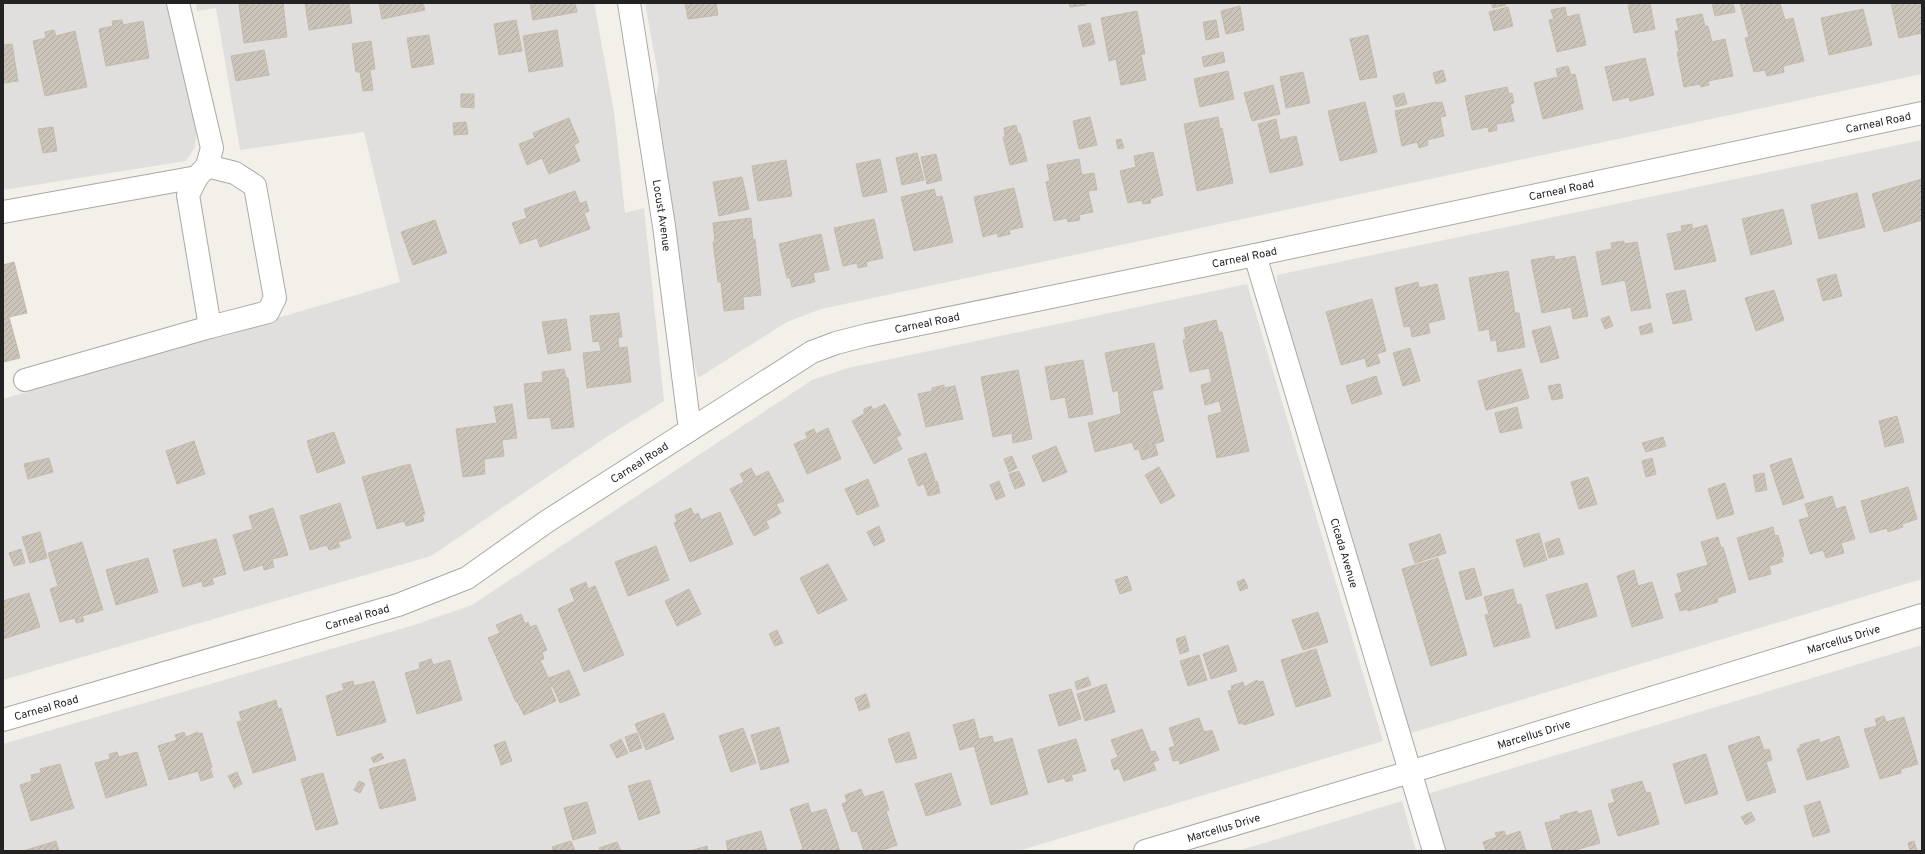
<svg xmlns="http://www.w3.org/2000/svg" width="1925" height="854" font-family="Overpass,sans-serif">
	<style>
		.residential { fill: #e0dfde }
		.building { fill: url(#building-hatch); stroke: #c5baa9 }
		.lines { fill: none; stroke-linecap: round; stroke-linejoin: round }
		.minor-casing { stroke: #a9a9a9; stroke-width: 24 }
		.minor { stroke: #fff; stroke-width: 22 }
		.labels { text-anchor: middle; stroke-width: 3.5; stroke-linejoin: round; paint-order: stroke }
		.street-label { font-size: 11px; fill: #222; stroke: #fff }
	</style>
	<defs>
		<pattern id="building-hatch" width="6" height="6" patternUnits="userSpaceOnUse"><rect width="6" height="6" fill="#cbc4ba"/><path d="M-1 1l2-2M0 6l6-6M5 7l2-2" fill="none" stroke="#aea8a0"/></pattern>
	</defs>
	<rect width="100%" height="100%" fill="#f2f0e8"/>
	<g class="residential">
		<polygon points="3,3 168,3 197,130 195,147 186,161 3,190"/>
		<polygon points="196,3 594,3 614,112 625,213 644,208 664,401 608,436 431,556 3,680 3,399 400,282 364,132 240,150 216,8 197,11"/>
		<polygon points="645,3 1922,3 1922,74 821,309 787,322 698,378 689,344 656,98 659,80"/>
		<polygon points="1922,140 1922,579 1408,734 1295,362 1277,285 1277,275"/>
		<polygon points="1247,284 1383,741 1018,851 3,851 3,744 414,625 472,605 812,380 848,368"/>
		<polygon points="1922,645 1922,851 1444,851 1427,794"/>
		<polygon points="1402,801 1416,851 1237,851 1271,841"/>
	</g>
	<g class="building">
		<polygon points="255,3 283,3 287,37 244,43 239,5"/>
		<polygon points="305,3 349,3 352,23 309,30"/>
		<polygon points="379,3 423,3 425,10 382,19"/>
		<polygon points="530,3 575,3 577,12 533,20"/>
		<polygon points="685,3 716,3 718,15 688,19"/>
		<polygon points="1069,3 1086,3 1086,5 1070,7"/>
		<polygon points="1491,3 1505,3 1506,5 1493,8"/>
		<polygon points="1638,3 1650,3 1655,29 1634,33 1628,5"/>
		<polygon points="1712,3 1733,3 1735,12 1715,16"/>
		<polygon points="1740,3 1780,3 1785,20 1793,18 1804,61 1783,66 1784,72 1767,76 1765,70 1754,72 1745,38 1749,37"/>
		<polygon points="1891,3 1922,3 1922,33 1899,38"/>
		<polygon points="1240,6 1244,30 1226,34 1221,11"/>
		<polygon points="1508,7 1513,26 1494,31 1489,12"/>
		<polygon points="1565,7 1567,17 1579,14 1586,45 1557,52 1549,20 1554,19 1551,10"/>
		<polygon points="1863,9 1872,45 1829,55 1821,18"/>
		<polygon points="1137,11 1145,54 1141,54 1146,80 1121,85 1116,59 1109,61 1101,18"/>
		<polygon points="1702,14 1705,26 1708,26 1712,42 1725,39 1733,76 1708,81 1709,85 1701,87 1700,84 1684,87 1677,52 1679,52 1675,31 1679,31 1676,19"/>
		<polygon points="122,20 123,25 143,21 149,58 106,66 99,29 113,26 112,21"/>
		<polygon points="516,20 522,51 499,55 494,24"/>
		<polygon points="1216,20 1219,37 1206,40 1203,22"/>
		<polygon points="1090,23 1095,44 1083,47 1078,26"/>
		<polygon points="54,30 56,36 75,31 87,87 45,96 33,41 46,38 45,32"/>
		<polygon points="557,30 563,66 529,72 523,36"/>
		<polygon points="429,35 434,64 412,68 407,38"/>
		<polygon points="1368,35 1377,77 1360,80 1350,39"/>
		<polygon points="371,41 375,69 370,70 373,90 363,91 360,72 356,72 352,44"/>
		<polygon points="12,44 18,81 3,83 3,45"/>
		<polygon points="264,50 269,75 236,81 231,56"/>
		<polygon points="1223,52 1225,62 1204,67 1202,57"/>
		<polygon points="1645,58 1654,95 1630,101 1629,97 1613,101 1605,67"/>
		<polygon points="1568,66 1571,75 1575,74 1583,109 1543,119 1534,83 1558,77 1556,69"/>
		<polygon points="1443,70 1446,81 1436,84 1433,73"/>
		<polygon points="1228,71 1234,99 1200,107 1194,79"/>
		<polygon points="1303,72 1310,103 1286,108 1280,77"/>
		<polygon points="1273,85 1280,114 1252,121 1244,93"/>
		<polygon points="1507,87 1509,94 1512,93 1514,103 1510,104 1514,121 1496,124 1497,130 1489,132 1488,127 1472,130 1465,96"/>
		<polygon points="1404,93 1407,104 1396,107 1393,96"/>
		<polygon points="461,94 474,94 474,108 461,107"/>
		<polygon points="1365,102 1377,152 1340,161 1328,111"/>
		<polygon points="1436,102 1436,103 1442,102 1446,116 1440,117 1444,136 1427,140 1428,145 1419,148 1417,142 1402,146 1395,111"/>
		<polygon points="1090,117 1097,145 1079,149 1073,121"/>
		<polygon points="1218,117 1220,129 1222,128 1233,183 1197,191 1184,124"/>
		<polygon points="569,118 579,142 574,145 580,161 549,174 542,158 527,165 519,144 535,138 533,133"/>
		<polygon points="1276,119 1280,140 1296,136 1303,165 1270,173 1258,124"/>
		<polygon points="466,122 468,134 454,135 453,123"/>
		<polygon points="1016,125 1018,134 1020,133 1027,161 1010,165 1003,137 1005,137 1004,128"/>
		<polygon points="53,127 57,151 43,153 38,129"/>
		<polygon points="1121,139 1124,148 1118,149 1116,140"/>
		<polygon points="1153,152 1163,195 1150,199 1151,203 1143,204 1142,200 1128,203 1120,171 1136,167 1134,156"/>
		<polygon points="917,153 924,180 902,185 896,158"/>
		<polygon points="936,154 942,180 927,184 921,157"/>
		<polygon points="880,159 887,192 863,197 856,164"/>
		<polygon points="1079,159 1082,175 1094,173 1097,190 1088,191 1093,212 1079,215 1080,220 1068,222 1067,218 1054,221 1046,182 1050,181 1047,165"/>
		<polygon points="786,160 792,196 758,201 752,166"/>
		<polygon points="742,177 749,209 719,216 713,182"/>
		<polygon points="1922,179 1922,220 1884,232 1872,194"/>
		<polygon points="1014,188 1023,227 1009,230 1010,234 998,237 997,233 983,237 974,197"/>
		<polygon points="934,189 936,197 942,196 953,242 914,251 901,197"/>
		<polygon points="575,191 580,204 586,201 589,211 584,213 590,229 540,247 537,238 520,244 512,223 527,218 524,209"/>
		<polygon points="1857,193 1865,227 1819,239 1811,205"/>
		<polygon points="1783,209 1792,244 1751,255 1742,219"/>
		<polygon points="751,218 753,240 755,239 761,295 743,297 744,309 724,311 721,282 718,282 713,242 715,242 713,223"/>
		<polygon points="874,219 883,258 866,262 867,266 858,268 857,263 843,266 834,228"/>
		<polygon points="435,220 447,253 413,265 401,232"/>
		<polygon points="1692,224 1692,229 1707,225 1716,261 1675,270 1667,234 1682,231 1681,226"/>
		<polygon points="821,234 829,270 813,273 815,282 792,287 790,278 787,278 779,244"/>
		<polygon points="1624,241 1624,244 1637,242 1651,308 1631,311 1625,280 1602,285 1596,252 1612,249 1611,243"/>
		<polygon points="1554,256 1555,260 1575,256 1588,316 1573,319 1571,307 1542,313 1531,260"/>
		<polygon points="14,262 27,313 9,317 20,358 3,362 3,265"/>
		<polygon points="1508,271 1515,313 1519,313 1525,347 1498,352 1496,340 1491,341 1489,329 1479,331 1469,278"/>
		<polygon points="1836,274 1842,296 1823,301 1817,279"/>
		<polygon points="1418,282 1419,288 1437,284 1445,319 1428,323 1430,333 1412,337 1410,326 1404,327 1395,288"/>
		<polygon points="1685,290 1692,320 1673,324 1666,294"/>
		<polygon points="1774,290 1784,320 1756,331 1745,298"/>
		<polygon points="1372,299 1386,351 1377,354 1380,363 1367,367 1365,358 1341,365 1326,312"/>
		<polygon points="619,313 622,337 618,337 619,348 627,347 631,382 587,388 583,353 601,351 599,341 593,342 590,316"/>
		<polygon points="1609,316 1613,326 1605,329 1601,319"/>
		<polygon points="566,319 571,350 548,354 542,322"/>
		<polygon points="1216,320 1219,332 1222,332 1249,451 1217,458 1208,416 1222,412 1219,401 1205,405 1201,385 1212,382 1209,368 1190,372 1183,340 1186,339 1184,328"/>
		<polygon points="1651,323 1653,332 1641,335 1639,327"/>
		<polygon points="1550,326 1559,358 1541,363 1532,331"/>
		<polygon points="1154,343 1163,389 1152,391 1164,441 1135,450 1132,442 1095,452 1088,423 1121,414 1118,390 1113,392 1105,353"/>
		<polygon points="1410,348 1420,381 1403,386 1393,353"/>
		<polygon points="1083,360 1093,414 1069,418 1065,397 1051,400 1045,367"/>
		<polygon points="564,369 566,378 568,378 574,427 552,429 550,417 528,419 524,384 543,382 542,372"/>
		<polygon points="1521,369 1529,398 1486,410 1478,381"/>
		<polygon points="1018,370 1032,439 1013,443 1012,433 993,437 981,377"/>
		<polygon points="1376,376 1382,394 1352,404 1346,386"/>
		<polygon points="1560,384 1563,398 1552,400 1548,386"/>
		<polygon points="944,385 944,388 955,386 963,419 926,427 918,394 932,391 932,388"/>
		<polygon points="512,404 517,438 502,440 504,456 484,459 485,474 463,477 456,429 497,423 494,407"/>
		<polygon points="885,404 901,435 896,437 902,449 874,464 852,421 864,414 864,409 871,406 873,410"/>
		<polygon points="1517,407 1522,428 1500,433 1495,413"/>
		<polygon points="1897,416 1904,442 1885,447 1879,421"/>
		<polygon points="828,428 841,459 807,474 794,444 808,438 805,433 814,429 816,434"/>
		<polygon points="334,432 345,463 317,473 307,441"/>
		<polygon points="1663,437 1666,446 1646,452 1642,443"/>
		<polygon points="194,441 205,474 177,484 166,451"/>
		<polygon points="1155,445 1158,455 1142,460 1139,450"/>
		<polygon points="1056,446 1067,472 1043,482 1032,456"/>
		<polygon points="926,453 935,480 918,486 908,459"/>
		<polygon points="1012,456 1017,468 1009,472 1004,459"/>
		<polygon points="49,458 53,472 28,479 24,464"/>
		<polygon points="1652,458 1656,474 1646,477 1642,461"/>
		<polygon points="1791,458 1804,498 1783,505 1770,465"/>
		<polygon points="410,464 425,514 422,514 424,521 406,526 404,521 377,529 362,477"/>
		<polygon points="1159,467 1175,496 1161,504 1145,475"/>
		<polygon points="751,468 756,477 768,471 784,501 776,504 781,513 766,521 769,528 754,536 730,489 744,482 740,474"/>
		<polygon points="1019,471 1025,485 1015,489 1009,474"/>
		<polygon points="1764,473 1767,490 1756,492 1753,475"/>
		<polygon points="1588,477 1597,504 1579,509 1571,482"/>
		<polygon points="868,479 879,506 857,515 845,489"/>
		<polygon points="937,481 940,493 928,496 924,484"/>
		<polygon points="999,481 1005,496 996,500 990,485"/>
		<polygon points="1725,483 1734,514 1717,519 1708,489"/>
		<polygon points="1908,487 1917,519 1902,524 1903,527 1888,532 1887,528 1870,533 1861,501"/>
		<polygon points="1832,496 1836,509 1845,506 1855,539 1841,543 1844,553 1826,558 1823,550 1810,554 1799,520 1809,517 1805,504"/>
		<polygon points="340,503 351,538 338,542 340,547 329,550 327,545 310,550 300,516"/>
		<polygon points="273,508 288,555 272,559 274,567 264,570 263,565 244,571 233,535 253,529 249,516"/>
		<polygon points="691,508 694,515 698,513 701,520 720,512 733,544 690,562 674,523 677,522 675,515"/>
		<polygon points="879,526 885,541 874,546 867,532"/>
		<polygon points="1773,527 1775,536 1778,535 1784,556 1781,557 1783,562 1769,566 1771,574 1749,580 1737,538"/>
		<polygon points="40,532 47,558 30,563 22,537"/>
		<polygon points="1539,533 1547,560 1524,567 1516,540"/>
		<polygon points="1440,534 1446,553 1415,563 1409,544"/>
		<polygon points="1718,537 1721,548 1723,547 1736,592 1717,598 1718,602 1688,611 1687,609 1680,611 1675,594 1682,592 1677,574 1708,565 1701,542"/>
		<polygon points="1559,538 1564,554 1549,558 1545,543"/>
		<polygon points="216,539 226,574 212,578 214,584 203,587 202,581 183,587 173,550"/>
		<polygon points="82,542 103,610 82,616 84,621 76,623 75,618 60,622 50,589 58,586 48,553"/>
		<polygon points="656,546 669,580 628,596 615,562"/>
		<polygon points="21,549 25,563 14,566 9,553"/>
		<polygon points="148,558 158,592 116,605 106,570"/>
		<polygon points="1438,558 1467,655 1431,666 1402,569"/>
		<polygon points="828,564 847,600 818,614 800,578"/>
		<polygon points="1474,568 1482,595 1466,600 1459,572"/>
		<polygon points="1634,570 1638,586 1652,582 1663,618 1632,627 1617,576"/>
		<polygon points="1127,576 1132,590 1120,594 1115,580"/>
		<polygon points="1244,579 1248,588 1240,591 1237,582"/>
		<polygon points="586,582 588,589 595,586 624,655 584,672 558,609 575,601 570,589"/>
		<polygon points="1587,583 1597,616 1556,629 1546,595"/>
		<polygon points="689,589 701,614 677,626 665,601"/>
		<polygon points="1513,589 1517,605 1521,604 1530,637 1494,647 1485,615 1489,614 1484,597"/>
		<polygon points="29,593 40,627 3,639 3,601"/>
		<polygon points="1318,612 1328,642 1303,650 1292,620"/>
		<polygon points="521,614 525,624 528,622 530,627 536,625 547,650 542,652 544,659 540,660 552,686 550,687 556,701 524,715 517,701 516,702 488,638 500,633 496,625"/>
		<polygon points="777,630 783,643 775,646 769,634"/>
		<polygon points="1185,636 1189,651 1180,654 1176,639"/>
		<polygon points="1228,645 1237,671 1211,679 1203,654"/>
		<polygon points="1316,649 1331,696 1296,707 1281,660"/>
		<polygon points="1199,655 1207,680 1188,686 1180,661"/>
		<polygon points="431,659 433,665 450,660 462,700 417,714 405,673 420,669 419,663"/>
		<polygon points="569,670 580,695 560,703 549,678"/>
		<polygon points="1088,677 1091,685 1077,690 1075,682"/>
		<polygon points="1257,680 1258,682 1263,681 1274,715 1244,725 1243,723 1239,724 1228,691 1232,690 1231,686 1243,682 1244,687"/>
		<polygon points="353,681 354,686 374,681 386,722 337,736 326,696 344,690 342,684"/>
		<polygon points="1106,684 1115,712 1085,721 1077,694"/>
		<polygon points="1071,689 1081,719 1059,726 1049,695"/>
		<polygon points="866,694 870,707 859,711 855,698"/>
		<polygon points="276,700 278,709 281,708 296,760 253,773 237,722 242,721 239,712"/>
		<polygon points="664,713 674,739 646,750 635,724"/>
		<polygon points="1884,716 1886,722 1904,717 1918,764 1901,769 1901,773 1880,779 1864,729 1877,726 1875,719"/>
		<polygon points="1199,718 1204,732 1212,730 1219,750 1180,764 1179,760 1173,761 1169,748 1175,746 1169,728"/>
		<polygon points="974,719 979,739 992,736 994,743 1012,738 1028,794 991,805 974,746 960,750 953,725"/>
		<polygon points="779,727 789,762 761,770 751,735"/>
		<polygon points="743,728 756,763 731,772 719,736"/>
		<polygon points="1142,729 1151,752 1155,751 1159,760 1153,762 1156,770 1124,781 1119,768 1114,770 1111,760 1118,757 1111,740"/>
		<polygon points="184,732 186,737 198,732 198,734 202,733 212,767 210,767 213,777 201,781 198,771 169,780 158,746 177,740 175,735"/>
		<polygon points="909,732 917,758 896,763 888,739"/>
		<polygon points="637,733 642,748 630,752 625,737"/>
		<polygon points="1759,736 1764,750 1769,749 1772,760 1766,762 1776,792 1747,801 1728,746"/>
		<polygon points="1839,736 1849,767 1807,780 1797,749 1800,748 1800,745 1819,739 1820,743"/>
		<polygon points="621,739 628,753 617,758 610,745"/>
		<polygon points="1076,739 1086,771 1071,775 1073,780 1066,782 1064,778 1048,783 1038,750"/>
		<polygon points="505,741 512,761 501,765 494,745"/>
		<polygon points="117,752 119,757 137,752 147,785 106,798 95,763 110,759 109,754"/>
		<polygon points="381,753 384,758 374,763 371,758"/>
		<polygon points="1706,754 1718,794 1685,804 1673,764"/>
		<polygon points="405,759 416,800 380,809 369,769"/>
		<polygon points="60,764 74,808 31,821 20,785 32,781 31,775 41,773 40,769"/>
		<polygon points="237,772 242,784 234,788 228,776"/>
		<polygon points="323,773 338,824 316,830 301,779"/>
		<polygon points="951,773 961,805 926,816 915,784"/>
		<polygon points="650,780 660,813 639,820 628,786"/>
		<polygon points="359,781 365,784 360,793 354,790"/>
		<polygon points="1642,781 1646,793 1650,792 1659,824 1618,836 1608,804 1615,802 1611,790"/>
		<polygon points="861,789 864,797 883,791 889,810 886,811 897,845 880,851 864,851 857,831 852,832 842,804 847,802 845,795"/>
		<polygon points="1820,801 1830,832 1813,837 1804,806"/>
		<polygon points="587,802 596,833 573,840 564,808"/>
		<polygon points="808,803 811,813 826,809 840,851 798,851 803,849 790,809"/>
		<polygon points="1591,810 1600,843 1572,851 1553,851 1545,823 1561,819 1560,816 1577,811 1578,814"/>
		<polygon points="1751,812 1755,820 1746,825 1741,817"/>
		<polygon points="761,831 767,851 728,851 726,841"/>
		<polygon points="1504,831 1506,836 1520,831 1526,851 1486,851 1483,842 1497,837 1495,833"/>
		<polygon points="56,841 59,851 23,851"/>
		<polygon points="571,841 575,851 553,851 552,847"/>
		<polygon points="1914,841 1917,851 1910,851 1908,843"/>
		<polygon points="617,842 621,851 601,851 599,848"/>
		<polygon points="707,846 708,851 690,851"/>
	</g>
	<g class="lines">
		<g class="minor-casing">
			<g id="minor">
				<path id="s1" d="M629,3L664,226L690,430"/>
				<polyline points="197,177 188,195 210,327 268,312 275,298 255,186 235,173 207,166"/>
				<polyline points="3,212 197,177 207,166 212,148 178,3"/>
				<path id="s2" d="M1255,255L1434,851"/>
				<polyline points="25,380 210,327"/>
				<path id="s3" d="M3,720L398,605L467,578L546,522L812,352L836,343L867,335L1255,255L1922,113"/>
				<path id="s4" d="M1145,851L1410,772L1922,615"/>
			</g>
		</g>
		<use href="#minor" class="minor"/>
	</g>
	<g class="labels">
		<g class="street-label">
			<text dy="4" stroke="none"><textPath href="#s3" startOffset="1989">Carneal Road</textPath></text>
			<text dy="4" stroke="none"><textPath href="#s3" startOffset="1665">Carneal Road</textPath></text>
			<text dy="4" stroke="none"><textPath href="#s1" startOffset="215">Locust Avenue</textPath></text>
			<text dy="4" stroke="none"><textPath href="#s3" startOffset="1341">Carneal Road</textPath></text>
			<text dy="4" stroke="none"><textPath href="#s3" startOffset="1017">Carneal Road</textPath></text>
			<text dy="4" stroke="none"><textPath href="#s3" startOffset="693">Carneal Road</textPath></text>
			<text dy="4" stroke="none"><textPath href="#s2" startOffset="311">Cicada Avenue</textPath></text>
			<text dy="4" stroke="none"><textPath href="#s3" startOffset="369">Carneal Road</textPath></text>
			<text dy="4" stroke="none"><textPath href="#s4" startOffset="730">Marcellus Drive</textPath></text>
			<text dy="4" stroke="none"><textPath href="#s3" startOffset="45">Carneal Road</textPath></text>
			<text dy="4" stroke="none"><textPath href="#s4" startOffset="406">Marcellus Drive</textPath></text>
			<text dy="4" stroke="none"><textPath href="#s4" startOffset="82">Marcellus Drive</textPath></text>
		</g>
	</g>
	<rect width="1925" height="854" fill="none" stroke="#222222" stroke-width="8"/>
</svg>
